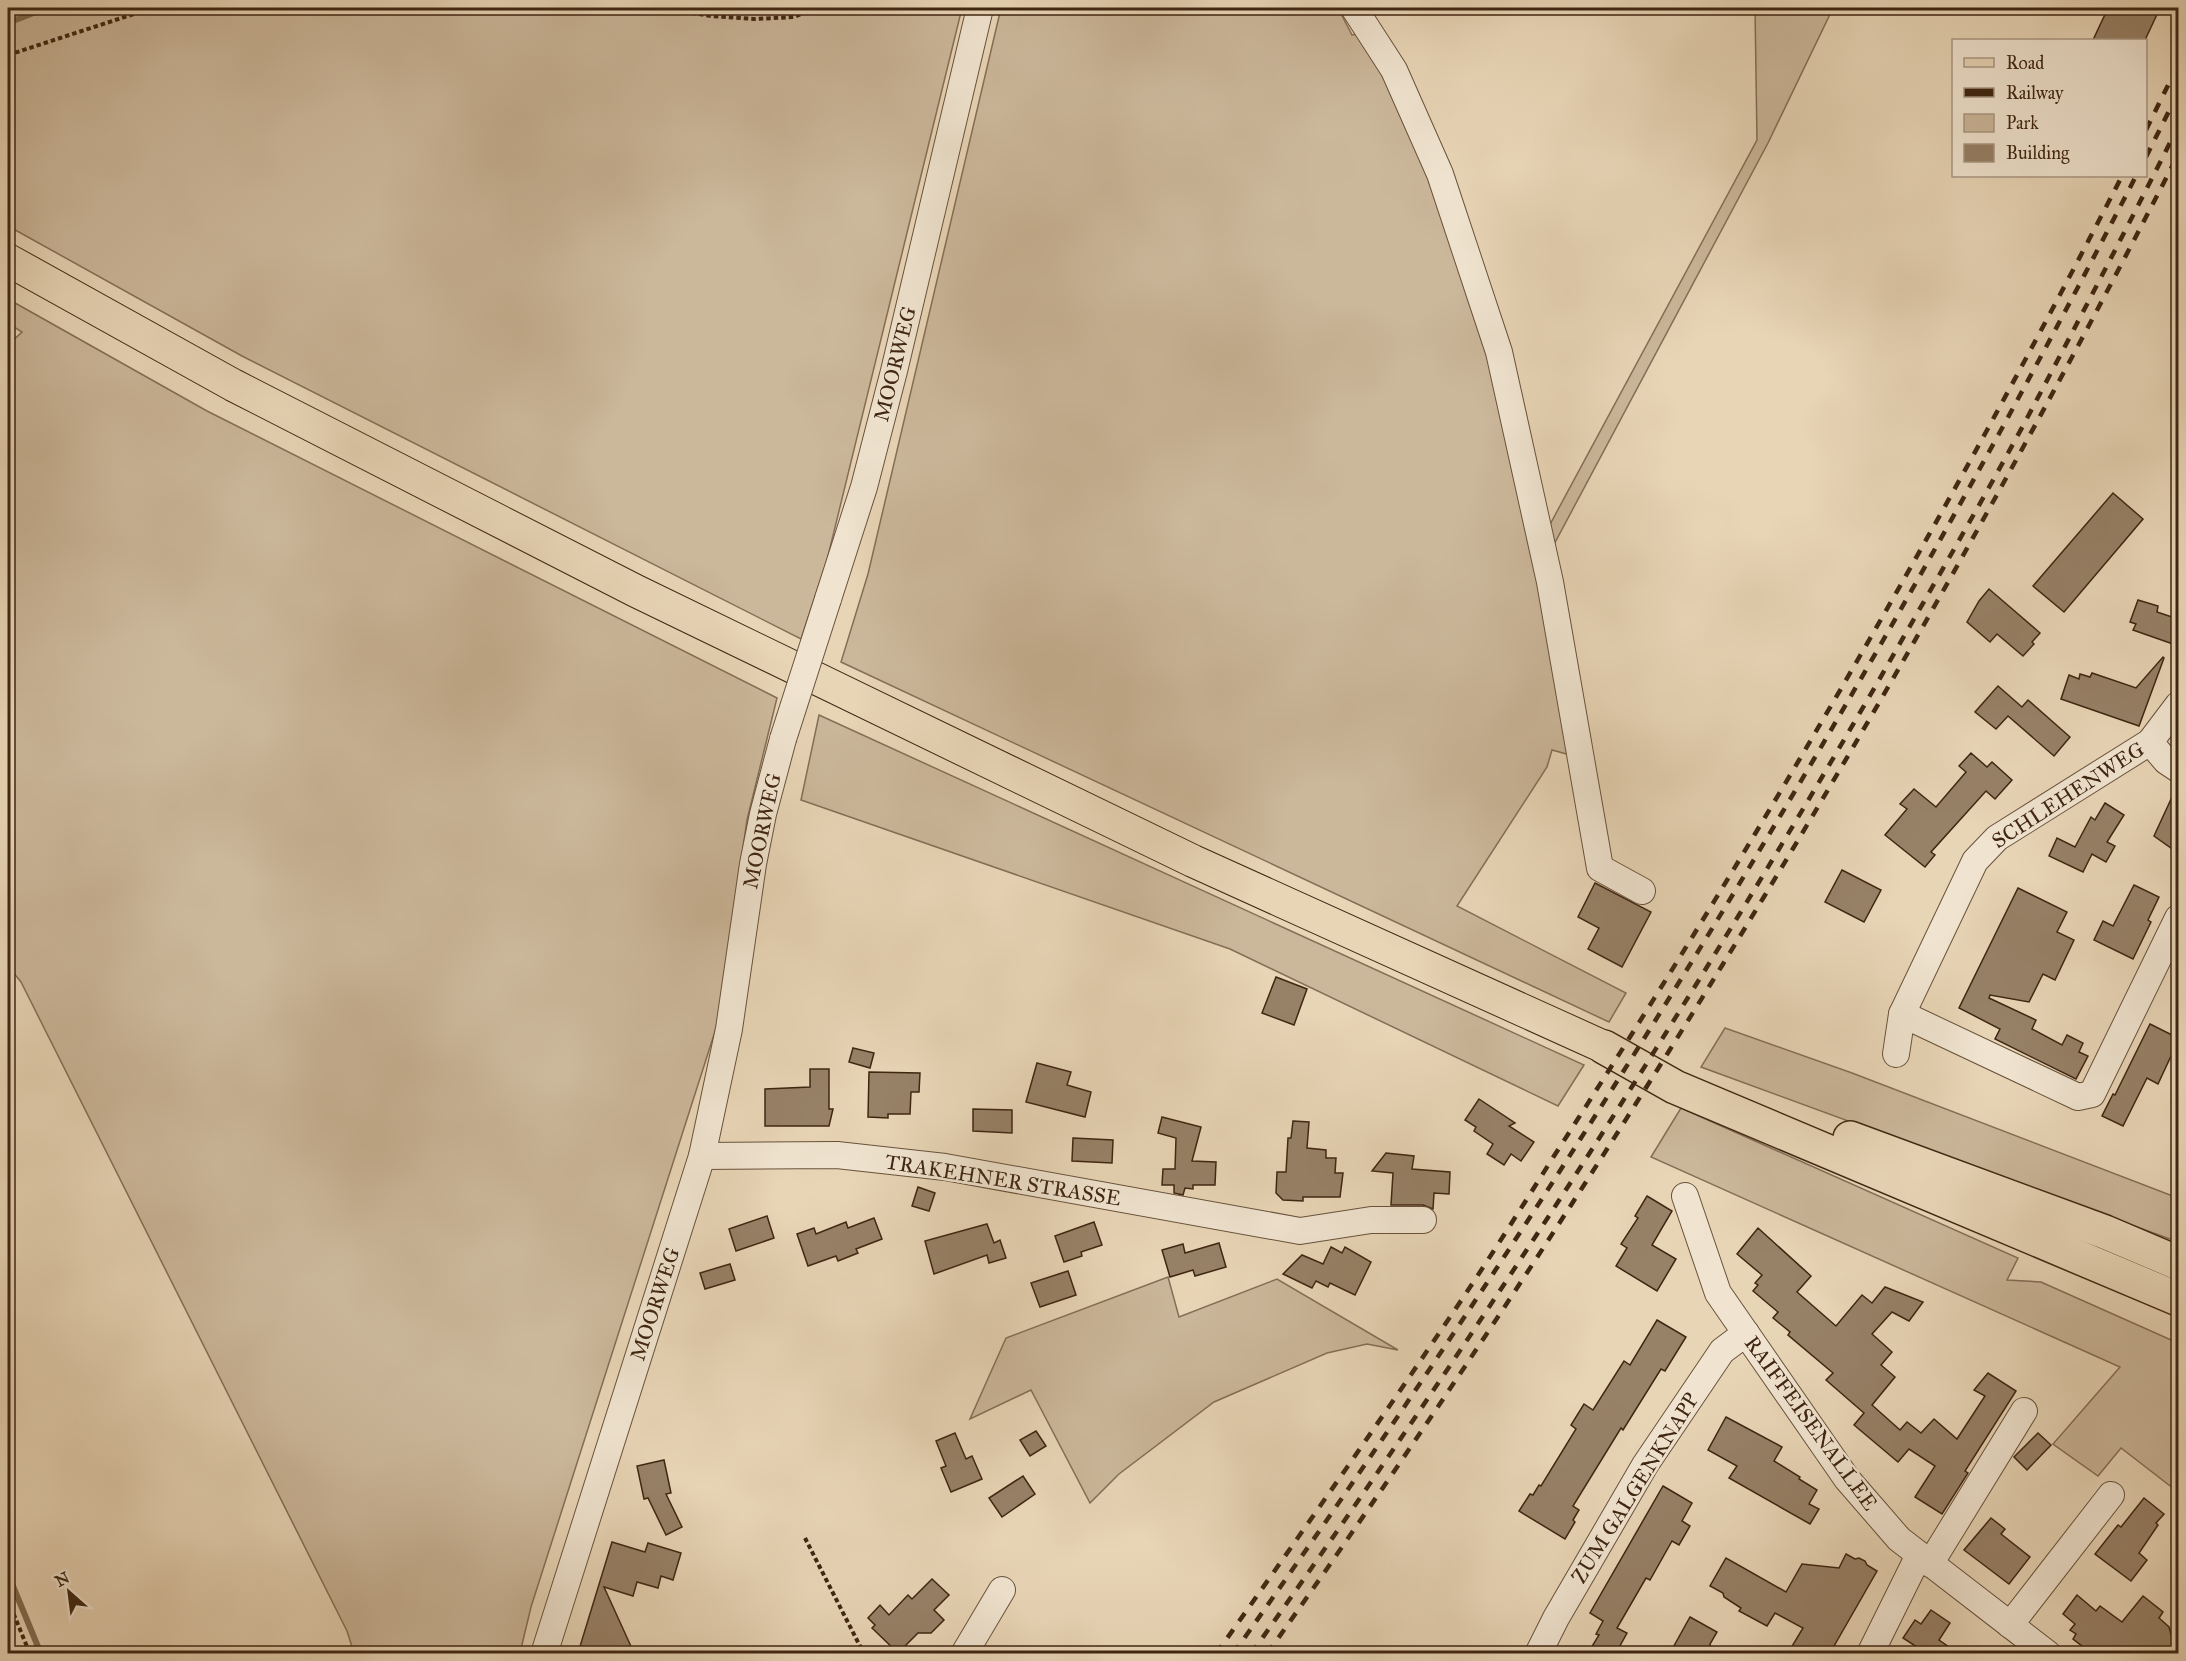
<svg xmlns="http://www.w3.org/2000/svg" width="2186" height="1661" font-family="'IM FELL Great Primer',serif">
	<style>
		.green { fill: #cbb79a; stroke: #856e56; stroke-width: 1.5 }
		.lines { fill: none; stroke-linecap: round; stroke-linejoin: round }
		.stream { stroke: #826c53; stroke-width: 6 }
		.building { fill: #978167; stroke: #3f2612; stroke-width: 1.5 }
		.minor-casing { stroke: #69523b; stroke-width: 28 }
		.major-casing { stroke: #3f2612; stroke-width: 34 }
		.highway-casing { stroke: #3f2612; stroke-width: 36 }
		.path { stroke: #3f2612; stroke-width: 4; stroke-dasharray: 4.5 3; stroke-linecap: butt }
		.minor { stroke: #f0e4d0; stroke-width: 26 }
		.major { stroke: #e8d5b6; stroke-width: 32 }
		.highway { stroke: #e8d5b6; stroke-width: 33 }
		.rail { stroke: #3f2612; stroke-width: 4.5; stroke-dasharray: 10 10; stroke-linecap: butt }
		.minor-bridge-casing { stroke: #69523b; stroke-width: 28; stroke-linecap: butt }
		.minor-bridge { stroke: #f0e4d0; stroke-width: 26 }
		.labels { text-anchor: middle; stroke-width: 5; stroke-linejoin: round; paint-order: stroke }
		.street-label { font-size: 21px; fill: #3f2612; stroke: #f0e4d0 }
	</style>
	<rect width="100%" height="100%" fill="#e8d5b6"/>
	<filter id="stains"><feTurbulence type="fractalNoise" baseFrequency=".00333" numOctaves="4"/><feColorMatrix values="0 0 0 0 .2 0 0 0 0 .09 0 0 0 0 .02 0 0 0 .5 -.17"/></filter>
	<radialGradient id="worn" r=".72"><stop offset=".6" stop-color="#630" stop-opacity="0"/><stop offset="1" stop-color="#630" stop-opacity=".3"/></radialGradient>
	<g class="green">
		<polygon points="8,8 962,8 827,560 801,639 242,356 8,226"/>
		<polygon points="1001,8 1338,8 1352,35 1364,33 1435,175 1504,395 1577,757 1552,750 1547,767 1457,906 1626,993 1609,1022 841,662 868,574"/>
		<polygon points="1755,8 1833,8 1768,143 1551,550 1547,530 1757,140"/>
		<polygon points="8,299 207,411 777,698 747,820 718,1022 531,1607 520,1653 354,1653 347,1631 21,982 8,966 8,345 22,332 8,323"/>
		<polygon points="819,715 1584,1065 1558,1106 1230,949 801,800"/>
		<polygon points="1725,1028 1852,1073 2178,1198 2178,1242 1701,1067"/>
		<polygon points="1681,1108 2018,1258 2007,1280 2041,1282 2178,1343 2178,1492 2121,1448 2098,1476 2053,1444 2120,1367 1651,1157"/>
		<polygon points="1168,1277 1179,1317 1277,1279 1398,1350 1367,1344 1327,1353 1214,1402 1119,1474 1090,1503 1031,1390 970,1419 1006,1338"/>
	</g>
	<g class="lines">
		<g class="stream">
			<polyline points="8,23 46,8"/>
			<polyline points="8,1574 41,1654"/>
		</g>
	</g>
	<g class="building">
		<polygon points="2108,8 2160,8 2145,40 2093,40"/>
		<polygon points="2113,493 2143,519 2064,612 2033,586"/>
		<polygon points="1989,589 2040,633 2032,642 2034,644 2023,656 1997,634 1990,642 1967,622 1979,601"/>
		<polygon points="2138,600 2158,606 2157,612 2178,619 2178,629 2173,644 2133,630 2136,624 2130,622"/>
		<polygon points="2163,657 2164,658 2139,726 2061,699 2069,675 2079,679 2080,674 2090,677 2092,673 2136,688"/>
		<polygon points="1998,686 2022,707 2028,700 2070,737 2054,756 2008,716 1996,729 1975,712"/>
		<polygon points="1971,753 1987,767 1992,762 2012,780 1995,799 1986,791 1931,852 1935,855 1925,867 1885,835 1907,809 1900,804 1914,789 1936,807 1966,772 1959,766"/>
		<polygon points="2178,784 2178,853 2154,836"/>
		<polygon points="2105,803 2124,815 2107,842 2115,846 2106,862 2092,854 2083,872 2049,856 2057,838 2075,847 2091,817 2095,820"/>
		<polygon points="1842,870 1881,890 1864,922 1825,902"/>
		<polygon points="1595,883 1651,912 1622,967 1588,949 1599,928 1578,917"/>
		<polygon points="2134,885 2159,897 2148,920 2151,922 2133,959 2094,940 2103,921 2113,926"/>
		<polygon points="2018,888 2067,912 2057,932 2074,940 2055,980 2043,974 2029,1002 1990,995 1989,998 2036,1020 2032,1029 2062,1045 2067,1035 2083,1043 2079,1052 2088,1056 2076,1079 1995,1039 2000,1029 1959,1008"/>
		<polygon points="1276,977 1307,989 1294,1025 1262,1013"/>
		<polygon points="2150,1024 2178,1038 2178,1041 2158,1084 2147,1078 2123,1126 2102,1116 2113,1094 2115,1095"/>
		<polygon points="853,1048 874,1053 870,1068 849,1062"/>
		<polygon points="1037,1063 1071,1072 1067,1085 1091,1092 1085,1117 1026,1102"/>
		<polygon points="810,1069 829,1069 829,1109 833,1109 829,1126 765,1126 765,1089 810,1087"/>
		<polygon points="869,1072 920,1073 919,1092 911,1092 910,1114 888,1114 888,1118 868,1117"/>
		<polygon points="1479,1099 1515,1123 1509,1126 1534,1142 1521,1161 1511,1154 1504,1165 1487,1154 1493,1144 1474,1131 1476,1127 1465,1120"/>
		<polygon points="973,1109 1012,1110 1012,1133 973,1131"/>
		<polygon points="1162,1117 1201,1127 1192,1161 1216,1162 1215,1185 1193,1185 1193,1189 1185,1188 1183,1195 1174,1193 1174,1185 1162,1185 1163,1169 1175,1169 1176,1138 1158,1133"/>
		<polygon points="1293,1121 1309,1122 1307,1148 1326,1150 1326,1158 1336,1158 1335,1173 1343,1173 1340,1197 1303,1197 1303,1201 1283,1200 1276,1193 1277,1172 1286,1172 1288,1138 1291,1138"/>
		<polygon points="1073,1138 1113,1140 1112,1163 1072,1161"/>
		<polygon points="1386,1153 1414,1156 1412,1169 1450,1172 1449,1194 1434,1193 1433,1209 1423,1205 1391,1205 1393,1173 1372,1171"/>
		<polygon points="918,1187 935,1193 929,1211 912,1206"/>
		<polygon points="1647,1196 1672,1211 1652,1245 1676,1259 1657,1291 1616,1266 1627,1248 1621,1244 1638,1218 1635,1216"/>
		<polygon points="767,1216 774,1238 736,1251 729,1229"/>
		<polygon points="874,1218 882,1239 856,1249 858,1253 838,1261 836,1256 808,1266 797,1234 814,1228 816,1234 846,1222 848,1228"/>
		<polygon points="1094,1222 1102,1245 1081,1252 1082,1256 1064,1262 1055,1236"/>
		<polygon points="987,1224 994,1243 1000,1240 1006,1258 989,1263 987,1255 934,1274 925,1241"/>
		<polygon points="1758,1228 1811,1276 1797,1292 1836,1326 1862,1295 1872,1303 1885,1287 1923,1302 1909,1321 1892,1312 1872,1334 1892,1352 1881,1365 1895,1377 1872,1405 1900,1430 1907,1422 1921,1433 1934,1419 1957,1439 1985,1396 1974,1390 1988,1373 2016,1391 1965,1471 1968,1473 1942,1514 1915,1497 1935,1466 1909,1449 1898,1462 1854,1425 1864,1413 1826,1380 1833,1373 1788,1335 1790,1332 1773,1318 1778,1312 1753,1291 1758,1285 1755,1283 1762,1275 1737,1254"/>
		<polygon points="1219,1243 1226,1267 1195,1276 1193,1270 1170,1277 1162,1250 1183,1244 1185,1253"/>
		<polygon points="1331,1247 1342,1253 1345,1247 1371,1262 1355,1295 1330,1283 1328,1287 1316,1281 1312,1288 1283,1274 1302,1255 1323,1264"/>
		<polygon points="730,1264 735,1280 705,1289 700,1273"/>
		<polygon points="1068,1271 1076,1295 1040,1307 1031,1283"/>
		<polygon points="1657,1320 1686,1337 1665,1371 1661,1369 1623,1430 1621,1428 1573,1506 1579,1510 1573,1520 1575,1522 1565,1539 1519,1511 1530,1494 1533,1495 1539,1485 1541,1486 1576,1429 1571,1425 1584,1404 1593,1410 1624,1361 1630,1365"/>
		<polygon points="1726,1417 1782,1447 1774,1461 1800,1477 1799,1479 1817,1490 1809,1504 1819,1509 1810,1524 1729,1478 1737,1466 1708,1450"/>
		<polygon points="1036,1431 1046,1446 1030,1456 1020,1440"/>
		<polygon points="955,1433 966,1459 972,1456 982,1479 951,1492 941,1468 946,1466 936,1441"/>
		<polygon points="2038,1433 2051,1445 2027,1470 2014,1457"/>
		<polygon points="664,1460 671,1493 666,1494 682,1527 666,1535 648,1498 644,1499 637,1466"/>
		<polygon points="1023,1476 1035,1494 1002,1517 989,1498"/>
		<polygon points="1663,1486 1692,1503 1682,1521 1690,1526 1679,1545 1672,1541 1650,1580 1646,1578 1617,1628 1627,1633 1616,1653 1588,1653 1599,1635 1596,1634 1603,1621 1590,1613"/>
		<polygon points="2144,1498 2164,1514 2156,1523 2158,1525 2139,1553 2147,1560 2131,1581 2095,1554 2118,1525 2121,1527"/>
		<polygon points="1991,1518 2005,1529 2001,1534 2030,1557 2009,1584 1964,1550"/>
		<polygon points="612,1542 645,1552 648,1543 681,1553 673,1580 661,1576 658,1588 637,1582 633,1596 604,1587 634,1653 578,1653"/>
		<polygon points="1846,1554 1855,1559 1859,1558 1865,1561 1867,1565 1877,1571 1830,1653 1788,1653 1803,1628 1775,1613 1767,1626 1739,1611 1741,1608 1724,1597 1723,1593 1710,1586 1726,1558 1786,1592 1802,1564 1839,1568"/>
		<polygon points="932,1579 949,1595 934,1610 944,1620 931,1633 918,1633 898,1653 872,1628 875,1625 868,1618 880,1605 889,1615 908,1595 912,1599"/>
		<polygon points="2077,1595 2096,1611 2100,1606 2122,1622 2143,1596 2163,1612 2159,1618 2169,1627 2176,1653 2091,1653 2073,1639 2076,1634 2070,1630 2075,1624 2063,1614"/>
		<polygon points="1931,1610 1950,1623 1939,1640 1958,1653 1926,1653 1903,1638 1915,1620 1921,1624"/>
		<polygon points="1690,1617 1717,1632 1710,1644 1712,1653 1670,1653"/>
	</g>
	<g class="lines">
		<g class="minor-casing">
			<g id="minor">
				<polyline points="1354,8 1394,70 1440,174 1499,352 1550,582 1600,868 1642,891"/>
				<polyline points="828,599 864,487 894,371 980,8"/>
				<polyline points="2150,742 2166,761 2178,769"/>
				<polyline points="1902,1014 2078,1097 2092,1094 2178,918"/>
				<polyline points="1896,1054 1902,1014 1975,861 1997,838 2150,742 2178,705"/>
				<polyline points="702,1156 837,1155 945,1167 1300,1231 1371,1220 1423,1220"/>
				<polyline points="1685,1196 1718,1293 1847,1479 1899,1539 2048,1654"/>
				<polyline points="1930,1564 2024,1411"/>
				<polyline points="2010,1625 2111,1495"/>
				<polyline points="544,1654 702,1156 729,1029 753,864 763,814 783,739"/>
				<polyline points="964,1654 1002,1590"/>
				<polyline points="1538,1654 1556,1618 1645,1465 1722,1351 1746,1333"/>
				<polyline points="1870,1654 1919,1555"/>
			</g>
		</g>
		<g class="major-casing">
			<polyline id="major" points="8,260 233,385 636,591 1193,861 1604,1047"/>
		</g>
		<g class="highway-casing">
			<g id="highway">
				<polyline points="1604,1047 1675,1087 2178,1299"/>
				<polyline points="1850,1138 2105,1232 2178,1263"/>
			</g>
		</g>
		<g class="path">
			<polyline points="326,8 335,9 348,8"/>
			<polyline points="662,8 711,16 754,19 794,17 816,8"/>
			<polyline points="8,55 140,12 159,8"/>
			<polyline points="805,1538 864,1654"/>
			<polyline points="8,1600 30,1654"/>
		</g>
		<use href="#minor" class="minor"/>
		<use href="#major" class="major"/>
		<use href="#highway" class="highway"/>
		<g class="rail">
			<polyline points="2146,130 2178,65"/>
			<polyline points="2146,157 2178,93"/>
			<path d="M1216,1654C1295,1542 1374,1430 1450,1317C1486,1264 1520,1210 1554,1156C1759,839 1949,512 2122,176"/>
			<path d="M1233,1654C1568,1182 1871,690 2136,176"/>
			<path d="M1251,1654C1475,1338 1685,1014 1879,680C1928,594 1978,509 2025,422C2077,324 2128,226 2178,127"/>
			<path d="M1267,1654C1607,1174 1910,678 2178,155"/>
		</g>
		<g class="minor-bridge-casing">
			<polyline id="minor-bridge" points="783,739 828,599"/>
		</g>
		<use href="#minor-bridge" class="minor-bridge"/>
	</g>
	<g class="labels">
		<g class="street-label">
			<text transform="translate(895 364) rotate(-76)" y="7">MOORWEG</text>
			<text transform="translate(2068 795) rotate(-33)" y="7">SCHLEHENWEG</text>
			<text transform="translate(762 831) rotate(-78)" y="7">MOORWEG</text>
			<text transform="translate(1003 1180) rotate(9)" y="7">TRAKEHNER STRASSE</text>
			<text transform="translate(655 1304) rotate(-72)" y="7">MOORWEG</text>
			<text transform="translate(1811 1423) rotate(54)" y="7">RAIFFEISENALLEE</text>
			<text transform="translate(1635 1488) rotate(-58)" y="7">ZUM GALGENKNAPP</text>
		</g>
	</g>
	<rect width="2186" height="1661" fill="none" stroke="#e8d5b6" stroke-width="30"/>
	<rect x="9" y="9" width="2168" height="1643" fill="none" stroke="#3f2612" stroke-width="3"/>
	<rect x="15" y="15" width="2156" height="1631" fill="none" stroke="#3f2612" stroke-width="1.5"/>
	<rect x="1952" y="39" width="195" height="138" fill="#f0e4d0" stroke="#a99884" stroke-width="1.5"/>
	<rect x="1964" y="58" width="30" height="9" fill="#e8d5b6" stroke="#a99884" stroke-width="1.5"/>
	<text x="2006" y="69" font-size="18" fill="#3f2612">Road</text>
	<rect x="1964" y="88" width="30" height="9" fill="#3f2612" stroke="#a99884" stroke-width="1.5"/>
	<text x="2006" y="99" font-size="18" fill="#3f2612">Railway</text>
	<rect x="1964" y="114" width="30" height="18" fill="#cbb79a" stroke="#a99884" stroke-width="1.5"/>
	<text x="2006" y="129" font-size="18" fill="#3f2612">Park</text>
	<rect x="1964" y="144" width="30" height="18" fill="#978167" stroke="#a99884" stroke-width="1.5"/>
	<text x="2006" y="159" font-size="18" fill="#3f2612">Building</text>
	<g transform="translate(69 1592) rotate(332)" stroke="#f0e4d0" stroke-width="4.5" paint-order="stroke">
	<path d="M0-4.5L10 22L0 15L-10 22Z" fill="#3f2612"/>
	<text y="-9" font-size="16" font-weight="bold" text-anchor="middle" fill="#3f2612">N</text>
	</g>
	<rect width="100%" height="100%" filter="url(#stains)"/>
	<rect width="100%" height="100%" fill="url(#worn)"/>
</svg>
